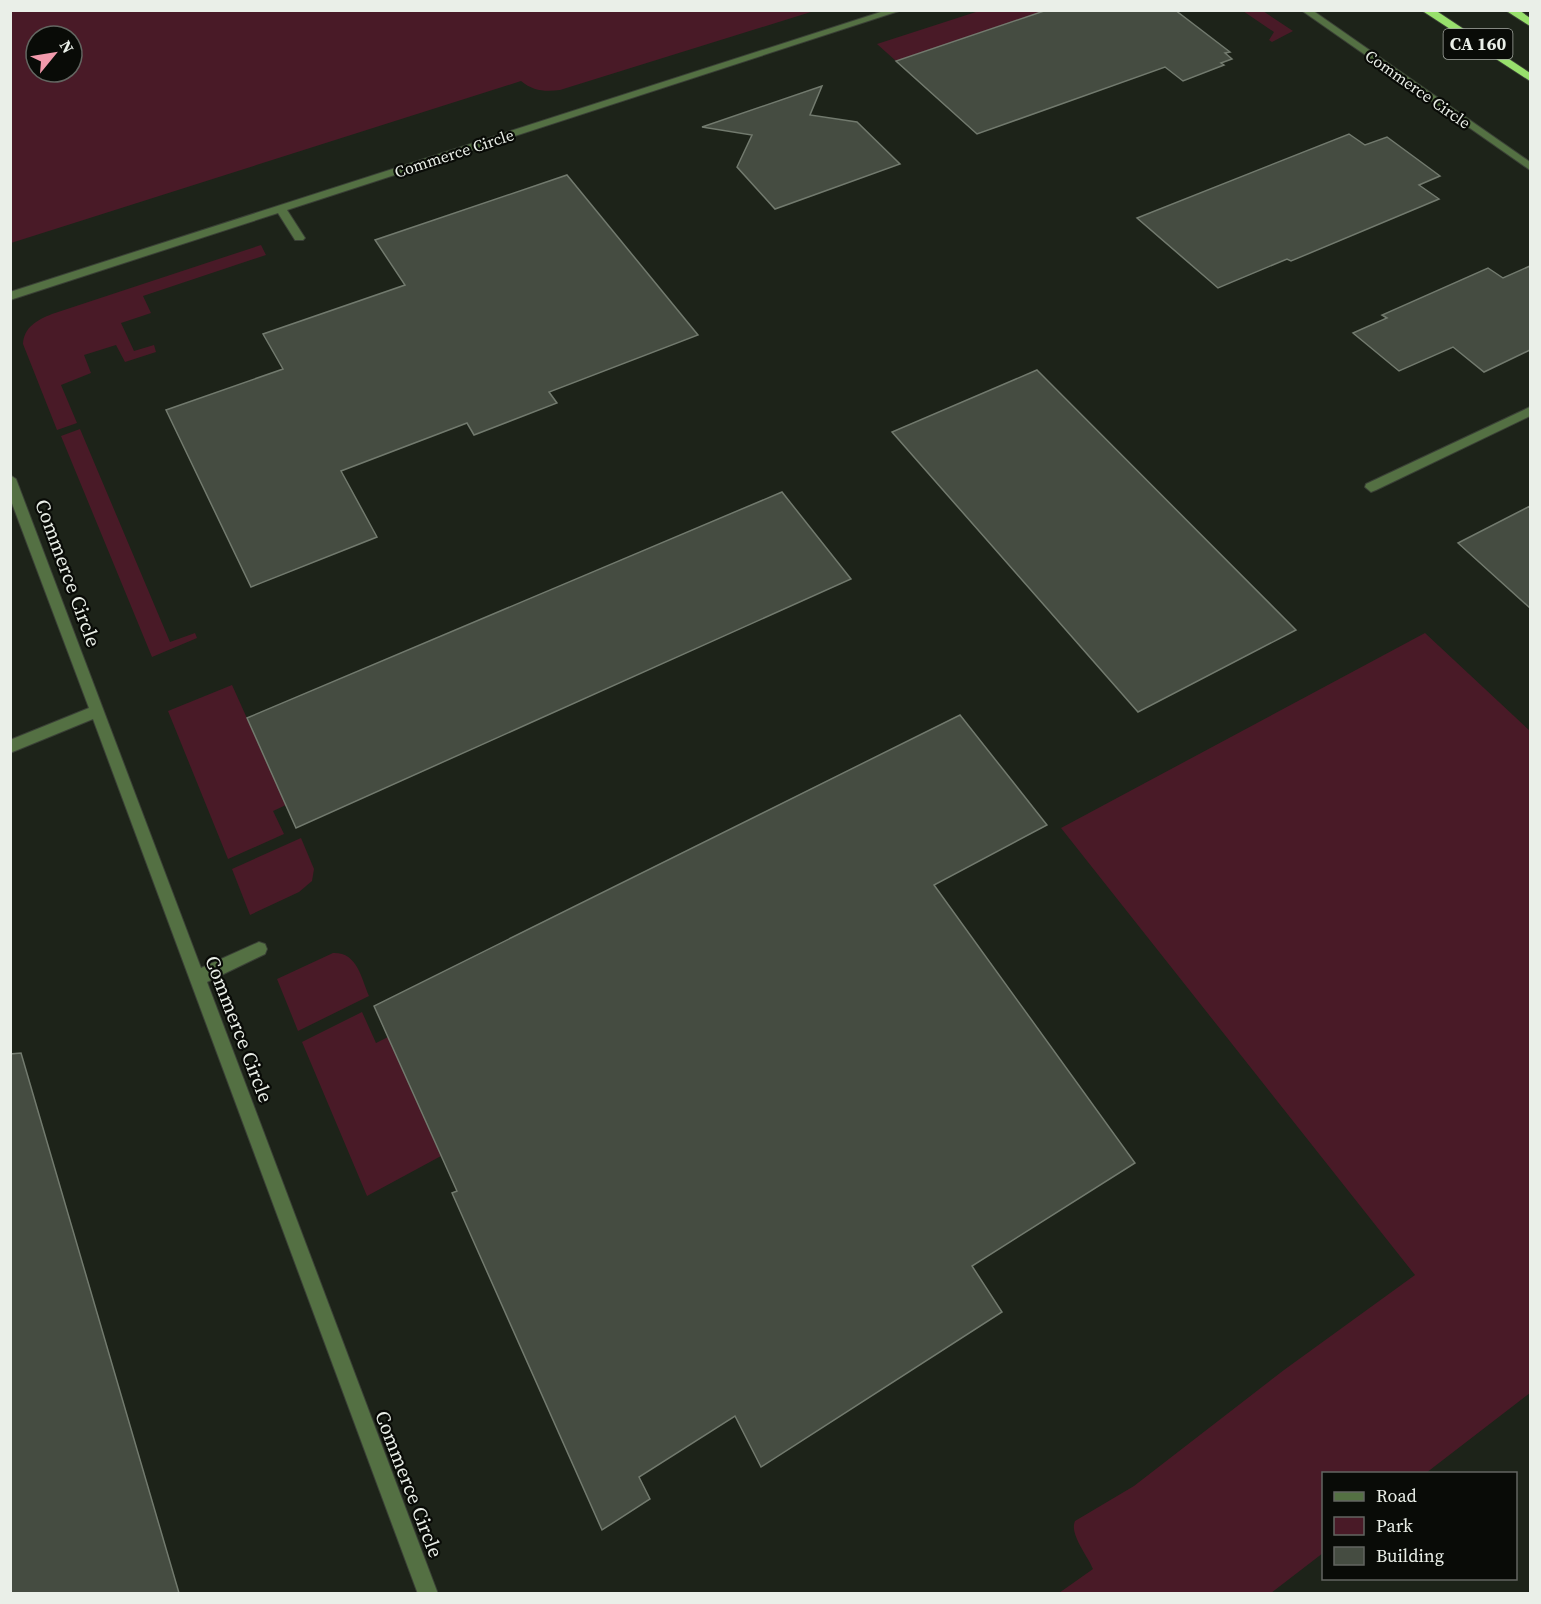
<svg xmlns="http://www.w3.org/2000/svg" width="1541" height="1604" font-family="'Source Serif 4',serif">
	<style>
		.green { fill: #491a27; fill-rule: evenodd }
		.building { fill: #454c41; stroke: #727a6e; stroke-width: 1.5 }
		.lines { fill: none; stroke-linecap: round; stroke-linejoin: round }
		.minor-casing { stroke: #3a4036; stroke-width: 2 }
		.highway-casing { stroke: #3a4036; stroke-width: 2 }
		.minor { fill: #547043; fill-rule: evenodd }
		.highway { fill: #98e06c; fill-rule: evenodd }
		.labels { text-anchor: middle; stroke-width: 4.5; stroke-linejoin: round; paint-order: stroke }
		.far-street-label { font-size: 16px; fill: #eaefe8; stroke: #090b07 }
		.shield { fill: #090b07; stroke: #a6aba4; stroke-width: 1.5 }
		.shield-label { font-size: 18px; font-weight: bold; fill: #eaefe8 }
		.street-label { font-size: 20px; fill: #eaefe8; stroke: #090b07 }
	</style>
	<rect width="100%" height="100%" fill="#1d2319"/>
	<g class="green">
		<path d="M11,10H814V11L560,90C545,92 533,91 521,81L11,243ZM36,36H72V72H36Z"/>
		<polygon points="979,11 1047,11 896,61 877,44"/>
		<polygon points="1243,11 1263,11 1293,31 1272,42 1269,40 1274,32"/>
		<path d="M261,245L266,255L143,296L151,313L121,323L134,351L154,345L156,352L125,362L116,345L84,355L91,373L61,385L77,423L57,430L23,344C24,327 37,320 52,314Z"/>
		<polygon points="80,429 170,642 195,633 197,638 152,657 61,436"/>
		<path d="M1425,633L1530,731V1393L1426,1473L1324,1474L1323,1553L1271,1593H1059L1093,1569C1088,1556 1069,1534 1075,1521L1134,1486L1284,1370L1415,1275L1061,828Z"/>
		<polygon points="232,685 286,805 273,811 284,834 228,859 168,711"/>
		<polygon points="301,838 314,869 312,881 299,892 250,915 232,869"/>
		<path d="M333,953C357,952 361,977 369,996L298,1031L277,979Z"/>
		<polygon points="362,1012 376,1043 388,1037 441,1156 367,1196 302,1042"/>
	</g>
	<g class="building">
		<polygon points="1047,10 1175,10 1230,52 1225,53 1232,59 1221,63 1224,65 1183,81 1165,67 977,134 896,61"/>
		<polygon points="822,86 810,115 857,122 900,164 775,209 737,167 752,135 702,127"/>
		<polygon points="1349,134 1365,145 1387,137 1440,176 1419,185 1439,199 1291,261 1287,259 1218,288 1137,218"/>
		<polygon points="567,175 698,335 549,392 557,403 474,435 467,423 341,471 377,537 251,587 166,410 283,369 263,334 405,285 375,240"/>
		<polygon points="1530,266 1530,350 1484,372 1453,347 1399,371 1353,333 1387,318 1382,315 1488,268 1503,278"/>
		<polygon points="1037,370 1296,630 1138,712 892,432"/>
		<polygon points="782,492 851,579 296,828 247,718"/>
		<polygon points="1530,506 1530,608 1458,543"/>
		<polygon points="960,715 1047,825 934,885 1135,1163 972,1266 1002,1312 761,1467 735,1416 639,1477 650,1499 602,1530 452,1193 457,1191 374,1006"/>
		<polygon points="21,1053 179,1593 10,1593 10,1054"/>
	</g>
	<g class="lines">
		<g class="minor-casing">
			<g id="minor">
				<polygon points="887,10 902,10 287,210 305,238 303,240 295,240 278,213 10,300 10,292"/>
				<polygon points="1301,10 1312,10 1530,162 1530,170"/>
				<polygon points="1530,407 1530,416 1376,490 1371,492 1365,487 1366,484"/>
				<polygon points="10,475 16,479 201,968 259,942 265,944 267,949 265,954 207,982 438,1594 418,1594 93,719 10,753 10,740 89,708 10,498"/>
			</g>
		</g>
		<g class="highway-casing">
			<g id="highway">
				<polygon points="1421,10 1435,10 1530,73 1530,81"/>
				<polygon points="1505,10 1519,10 1530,18 1530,26"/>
			</g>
		</g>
		<use href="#minor" class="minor"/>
		<use href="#highway" class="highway"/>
	</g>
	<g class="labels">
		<g class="far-street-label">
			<text transform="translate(1418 89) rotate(35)" y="6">Commerce Circle</text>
			<text transform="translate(454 153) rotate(-18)" y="6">Commerce Circle</text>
		</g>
		<rect class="shield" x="1443.5" y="29" width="69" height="30" rx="4.5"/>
		<g class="shield-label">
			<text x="1478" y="50">CA 160</text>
		</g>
		<g class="street-label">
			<text transform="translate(68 573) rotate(70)" y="7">Commerce Circle</text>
			<text transform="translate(239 1029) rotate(69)" y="7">Commerce Circle</text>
			<text transform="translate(409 1484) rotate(69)" y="7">Commerce Circle</text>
		</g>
	</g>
	<rect width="1541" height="1604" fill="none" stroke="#eaefe8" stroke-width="24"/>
	<rect x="1322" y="1472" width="195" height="108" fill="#090b07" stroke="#636661" stroke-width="1.5"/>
	<rect x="1334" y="1492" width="30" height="9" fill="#547043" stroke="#636661" stroke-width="1.5"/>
	<text x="1376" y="1502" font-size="18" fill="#eaefe8">Road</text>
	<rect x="1334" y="1517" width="30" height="18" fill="#491a27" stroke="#636661" stroke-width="1.5"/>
	<text x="1376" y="1532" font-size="18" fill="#eaefe8">Park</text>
	<rect x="1334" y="1547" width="30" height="18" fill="#454c41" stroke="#636661" stroke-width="1.5"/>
	<text x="1376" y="1562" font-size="18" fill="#eaefe8">Building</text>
	<g transform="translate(54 54) rotate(60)"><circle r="28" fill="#090b07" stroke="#636661" stroke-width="1.5"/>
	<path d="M0-4.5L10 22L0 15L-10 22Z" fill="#f29aac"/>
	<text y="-9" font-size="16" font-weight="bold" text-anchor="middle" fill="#eaefe8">N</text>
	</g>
</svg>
